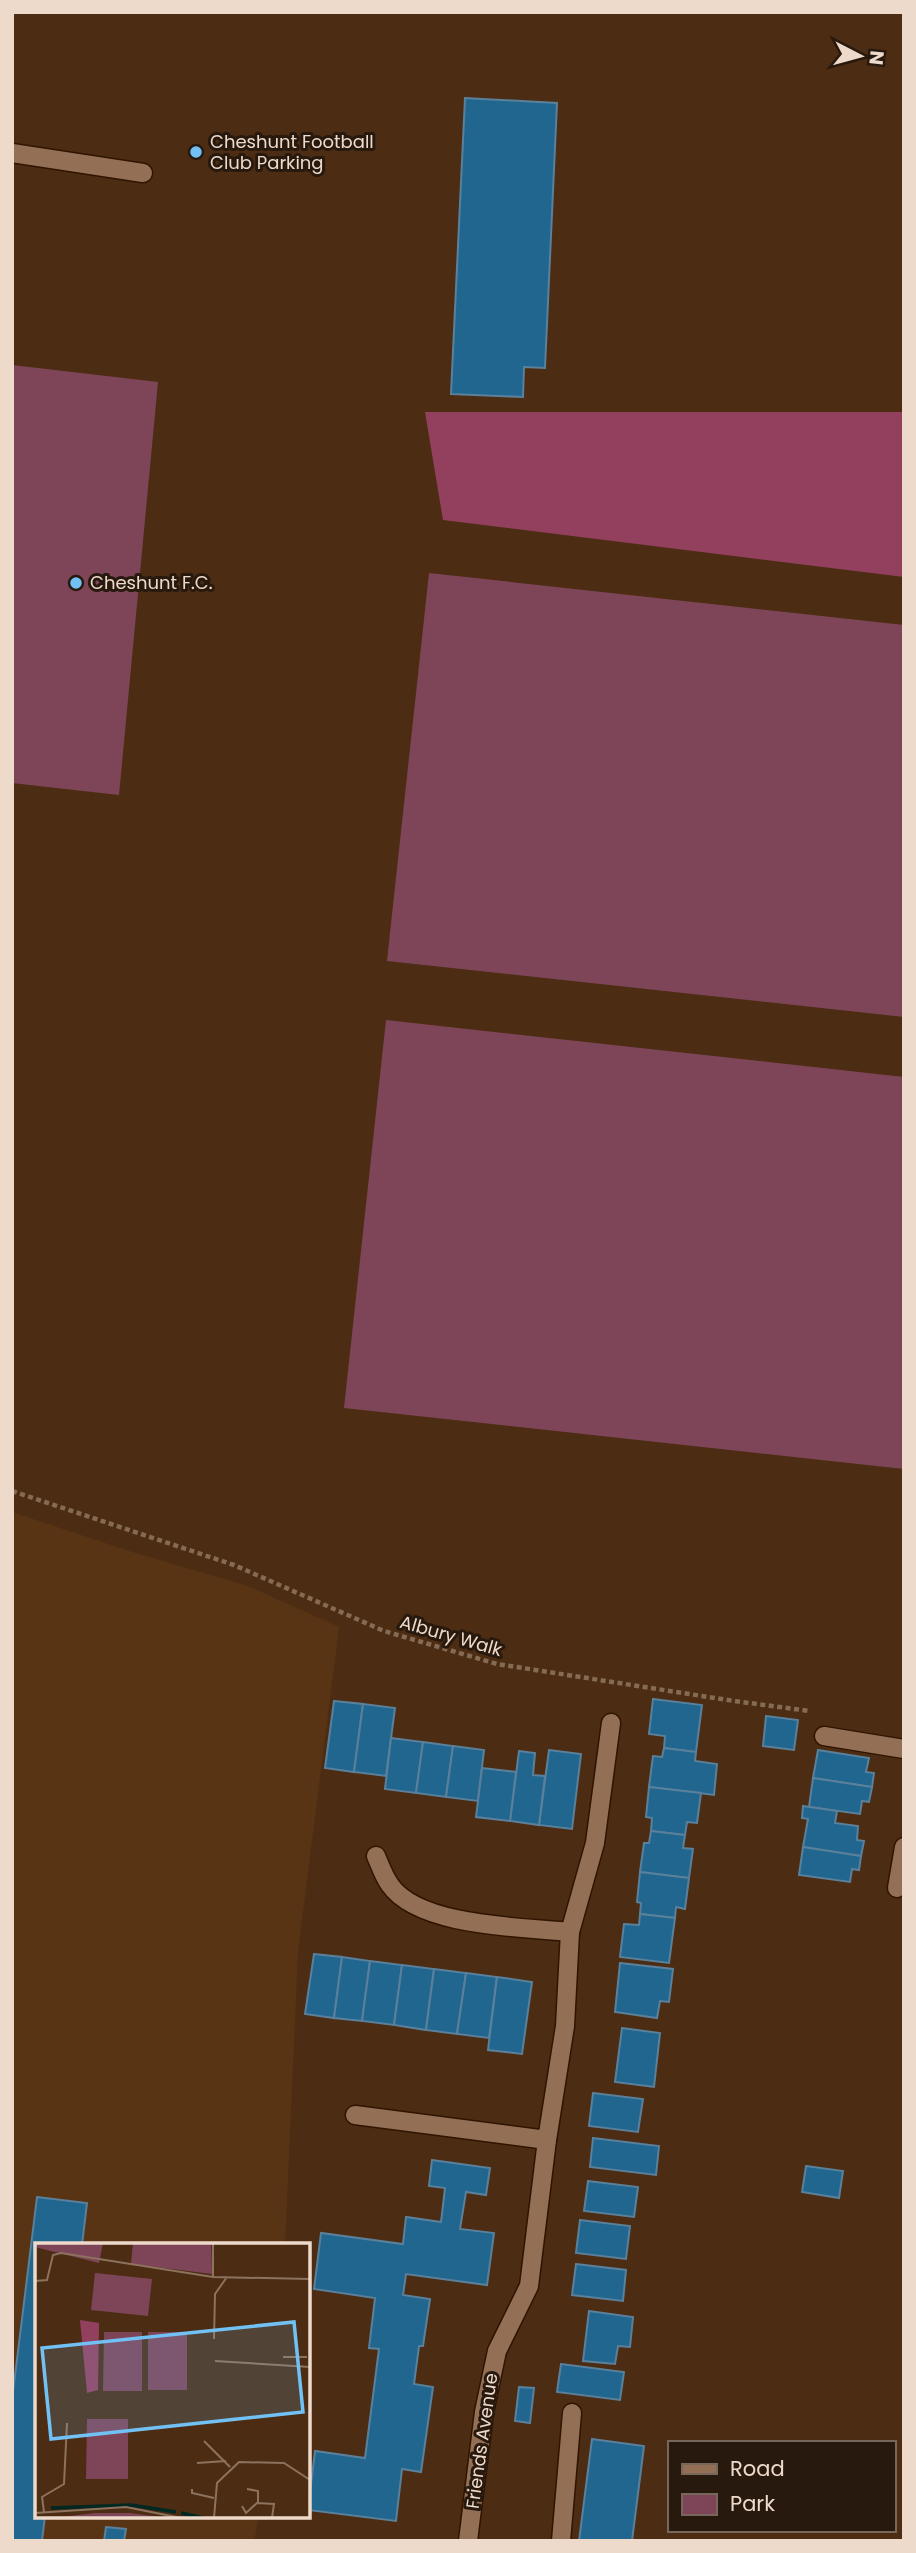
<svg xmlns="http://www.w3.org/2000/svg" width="916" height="2553" font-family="Poppins,sans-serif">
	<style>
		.built { fill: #593414 }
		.green { fill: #7e4558 }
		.forest { fill: #93405f }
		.building { fill: #21668e; stroke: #5a809b; stroke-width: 2 }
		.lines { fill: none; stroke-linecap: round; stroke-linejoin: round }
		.service-casing { stroke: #301400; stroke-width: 21 }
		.minor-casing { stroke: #301400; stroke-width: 21 }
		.path { stroke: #856a54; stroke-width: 4.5; stroke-dasharray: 5 3.5; stroke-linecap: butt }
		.service { stroke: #937055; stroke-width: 18 }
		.minor { stroke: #937055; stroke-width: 18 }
		.poi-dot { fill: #72c1f5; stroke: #27190e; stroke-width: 2.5 }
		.labels { text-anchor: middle; stroke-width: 6; stroke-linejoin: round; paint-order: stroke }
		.poi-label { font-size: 18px; fill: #eedacb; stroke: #27190e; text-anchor: start }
		.street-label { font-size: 18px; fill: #eedacb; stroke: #27190e }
		.inset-river { fill: none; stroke: #002822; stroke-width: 3.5 }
		.inset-road { fill: none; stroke: #8d725d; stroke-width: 2 }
		.view { fill: #72c1f5; fill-opacity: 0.15; stroke: #72c1f5; stroke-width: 3.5 }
		.inset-edge { fill: none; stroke: #eedacb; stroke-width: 3.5 }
	</style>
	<rect width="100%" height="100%" fill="#4c2d13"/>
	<polygon class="built" points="12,1512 129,1551 248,1586 339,1627 298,1951 285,2245 37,2245 37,2516 259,2516 254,2541 12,2541"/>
	<g class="green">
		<polygon points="12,365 158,382 119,795 12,783"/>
		<polygon points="429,573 904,625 904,1017 387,961"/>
		<polygon points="386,1020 904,1077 904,1469 344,1408"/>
	</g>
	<polygon class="forest" points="425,412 904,412 904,577 443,520"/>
	<g class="building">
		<polygon points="465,98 557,103 545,368 524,367 523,397 451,394"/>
		<polygon points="653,1699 702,1705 696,1752 664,1748 665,1736 649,1734"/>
		<polygon points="334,1701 363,1704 354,1772 325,1768"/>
		<polygon points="363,1704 395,1708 386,1776 354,1772"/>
		<polygon points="766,1716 798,1720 794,1750 763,1746"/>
		<polygon points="391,1738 423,1742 416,1793 385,1789"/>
		<polygon points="423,1742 453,1746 446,1797 416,1793"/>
		<polygon points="453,1746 484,1750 478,1801 446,1797"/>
		<polygon points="664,1748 696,1752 695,1761 717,1764 714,1795 649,1787 653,1756 662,1757"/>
		<polygon points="549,1750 581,1754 572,1829 539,1825"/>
		<polygon points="818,1750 869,1758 866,1772 874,1773 872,1787 813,1778"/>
		<polygon points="519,1751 535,1753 533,1775 545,1776 539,1825 510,1821"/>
		<polygon points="482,1768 516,1772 510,1821 476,1817"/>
		<polygon points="813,1778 872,1787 869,1802 862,1801 860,1814 809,1807"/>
		<polygon points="649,1787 701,1793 697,1823 687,1822 685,1835 651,1831 652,1818 646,1817"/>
		<polygon points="803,1806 837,1811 835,1823 858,1826 857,1840 864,1841 861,1856 803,1847 808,1819 802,1818"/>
		<polygon points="651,1831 685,1835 683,1848 693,1849 689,1878 640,1872 644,1843 649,1843"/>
		<polygon points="803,1847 861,1856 859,1870 852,1869 850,1882 799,1875"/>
		<polygon points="640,1872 689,1878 685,1909 676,1907 675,1918 640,1914 641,1903 637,1902"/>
		<polygon points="640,1914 675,1918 669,1963 620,1957 624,1924 639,1925"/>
		<polygon points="314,1954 342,1957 334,2018 305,2014"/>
		<polygon points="342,1957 370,1961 362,2021 334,2018"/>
		<polygon points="370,1961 402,1965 394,2025 362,2021"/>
		<polygon points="620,1963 673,1969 669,2002 660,2001 657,2018 615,2012"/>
		<polygon points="402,1965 434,1969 426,2030 394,2025"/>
		<polygon points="434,1969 466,1973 457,2034 426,2030"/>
		<polygon points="466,1973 497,1977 489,2038 457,2034"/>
		<polygon points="497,1977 532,1982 522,2054 488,2050"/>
		<polygon points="622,2028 660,2033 654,2087 615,2082"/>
		<polygon points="593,2093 643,2099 638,2132 589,2126"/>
		<polygon points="593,2138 659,2146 656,2175 590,2167"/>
		<polygon points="432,2160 490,2168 486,2195 466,2192 460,2229 494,2233 487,2285 406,2274 403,2295 430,2299 423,2346 419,2346 414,2384 433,2387 421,2472 402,2469 396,2521 308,2510 315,2451 365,2458 379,2349 369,2348 375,2298 314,2289 321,2233 403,2244 406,2217 441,2222 445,2188 429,2186"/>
		<polygon points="806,2166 843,2171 839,2198 802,2192"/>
		<polygon points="588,2181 638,2187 634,2217 584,2211"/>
		<polygon points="37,2197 87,2203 82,2245 37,2245 37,2516 45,2516 42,2541 12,2541 12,2400"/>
		<polygon points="580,2220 630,2226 626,2259 576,2253"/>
		<polygon points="576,2264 626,2270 623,2301 572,2295"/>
		<polygon points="589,2311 633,2317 630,2347 618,2346 615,2364 583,2361"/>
		<polygon points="561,2364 624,2372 620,2400 557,2392"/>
		<polygon points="519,2387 534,2388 530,2423 515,2421"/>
		<polygon points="592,2439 644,2446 632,2541 579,2541"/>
		<polygon points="106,2527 126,2529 124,2541 104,2541"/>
	</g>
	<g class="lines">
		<g class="service-casing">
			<g id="service">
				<polyline points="12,153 143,173"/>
				<polyline points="561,2541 572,2413"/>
			</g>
		</g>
		<g class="minor-casing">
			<g id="minor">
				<polyline points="824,1736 904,1749"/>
				<path d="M376,1856C380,1865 384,1877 390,1885C419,1927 523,1927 570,1932"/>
				<polyline points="897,1888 904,1847"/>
				<polyline points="355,2115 547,2140"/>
				<polyline points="468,2541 484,2412 497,2351 529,2286 547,2140 565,2026 570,1932 595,1843 611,1723"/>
			</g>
		</g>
		<polyline class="path" points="12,1491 234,1565 384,1631 497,1664 734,1701 810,1711"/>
		<use href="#service" class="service"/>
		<use href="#minor" class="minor"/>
	</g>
	<g class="poi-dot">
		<circle cx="196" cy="152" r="7"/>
		<circle cx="76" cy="583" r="7"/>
	</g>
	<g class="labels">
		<g class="poi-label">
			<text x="210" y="148">Cheshunt Football<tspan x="210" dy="21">Club Parking</tspan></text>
			<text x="90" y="589">Cheshunt F.C.</text>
		</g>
		<g class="street-label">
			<text transform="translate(451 1636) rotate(16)" y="6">Albury Walk</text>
			<text transform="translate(482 2441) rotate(-82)" y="6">Friends Avenue</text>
		</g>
	</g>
	<g transform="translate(35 2243)">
		<rect width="275" height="275" fill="#4c2d13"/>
		<path d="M0,0H68L64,20L0,4ZM98,0H176L177,31L96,21ZM60,30L117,36L113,73L56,67ZM69,89H107V148H68ZM113,89H152V147H113ZM52,176H93V236H51ZM60,270H95L131,275H17Z" fill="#7e4558"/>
		<path d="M45,77L64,80L63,147L52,150Z" fill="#93405f"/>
		<path class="inset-river" d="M16,265L96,262L141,269M146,270L169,275"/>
		<path class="inset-road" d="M178,0V34M0,38L12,37L18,12L26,10L178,34L275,36M179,96L180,51L192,34M248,114H272M180,118L275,124M169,198L195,224M162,220L191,218M157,246V250L179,255M212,246L223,248V259M207,263L211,270L222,260L239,261L237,275M9,269L7,254L29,241L32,180M0,270L91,264L146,275M179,275L182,240L204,219L249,220L275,237"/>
		<path class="view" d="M259,79L268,169L16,196L7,105Z"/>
		<rect width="275" height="275" class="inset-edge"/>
	</g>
	<rect width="916" height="2553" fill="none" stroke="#eedacb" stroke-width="28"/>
	<rect x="668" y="2441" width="228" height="91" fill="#27190e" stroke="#77665a" stroke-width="2"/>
	<rect x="682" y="2464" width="35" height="10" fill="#937055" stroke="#77665a" stroke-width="2"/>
	<text x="730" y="2476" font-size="21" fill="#eedacb">Road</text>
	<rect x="682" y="2494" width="35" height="21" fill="#7e4558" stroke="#77665a" stroke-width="2"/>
	<text x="730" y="2511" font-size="21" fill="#eedacb">Park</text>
	<g transform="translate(860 56) rotate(96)" stroke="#27190e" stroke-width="5" paint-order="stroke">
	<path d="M0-5L12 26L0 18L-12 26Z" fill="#eedacb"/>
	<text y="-10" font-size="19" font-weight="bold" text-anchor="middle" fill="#eedacb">N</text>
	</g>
</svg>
